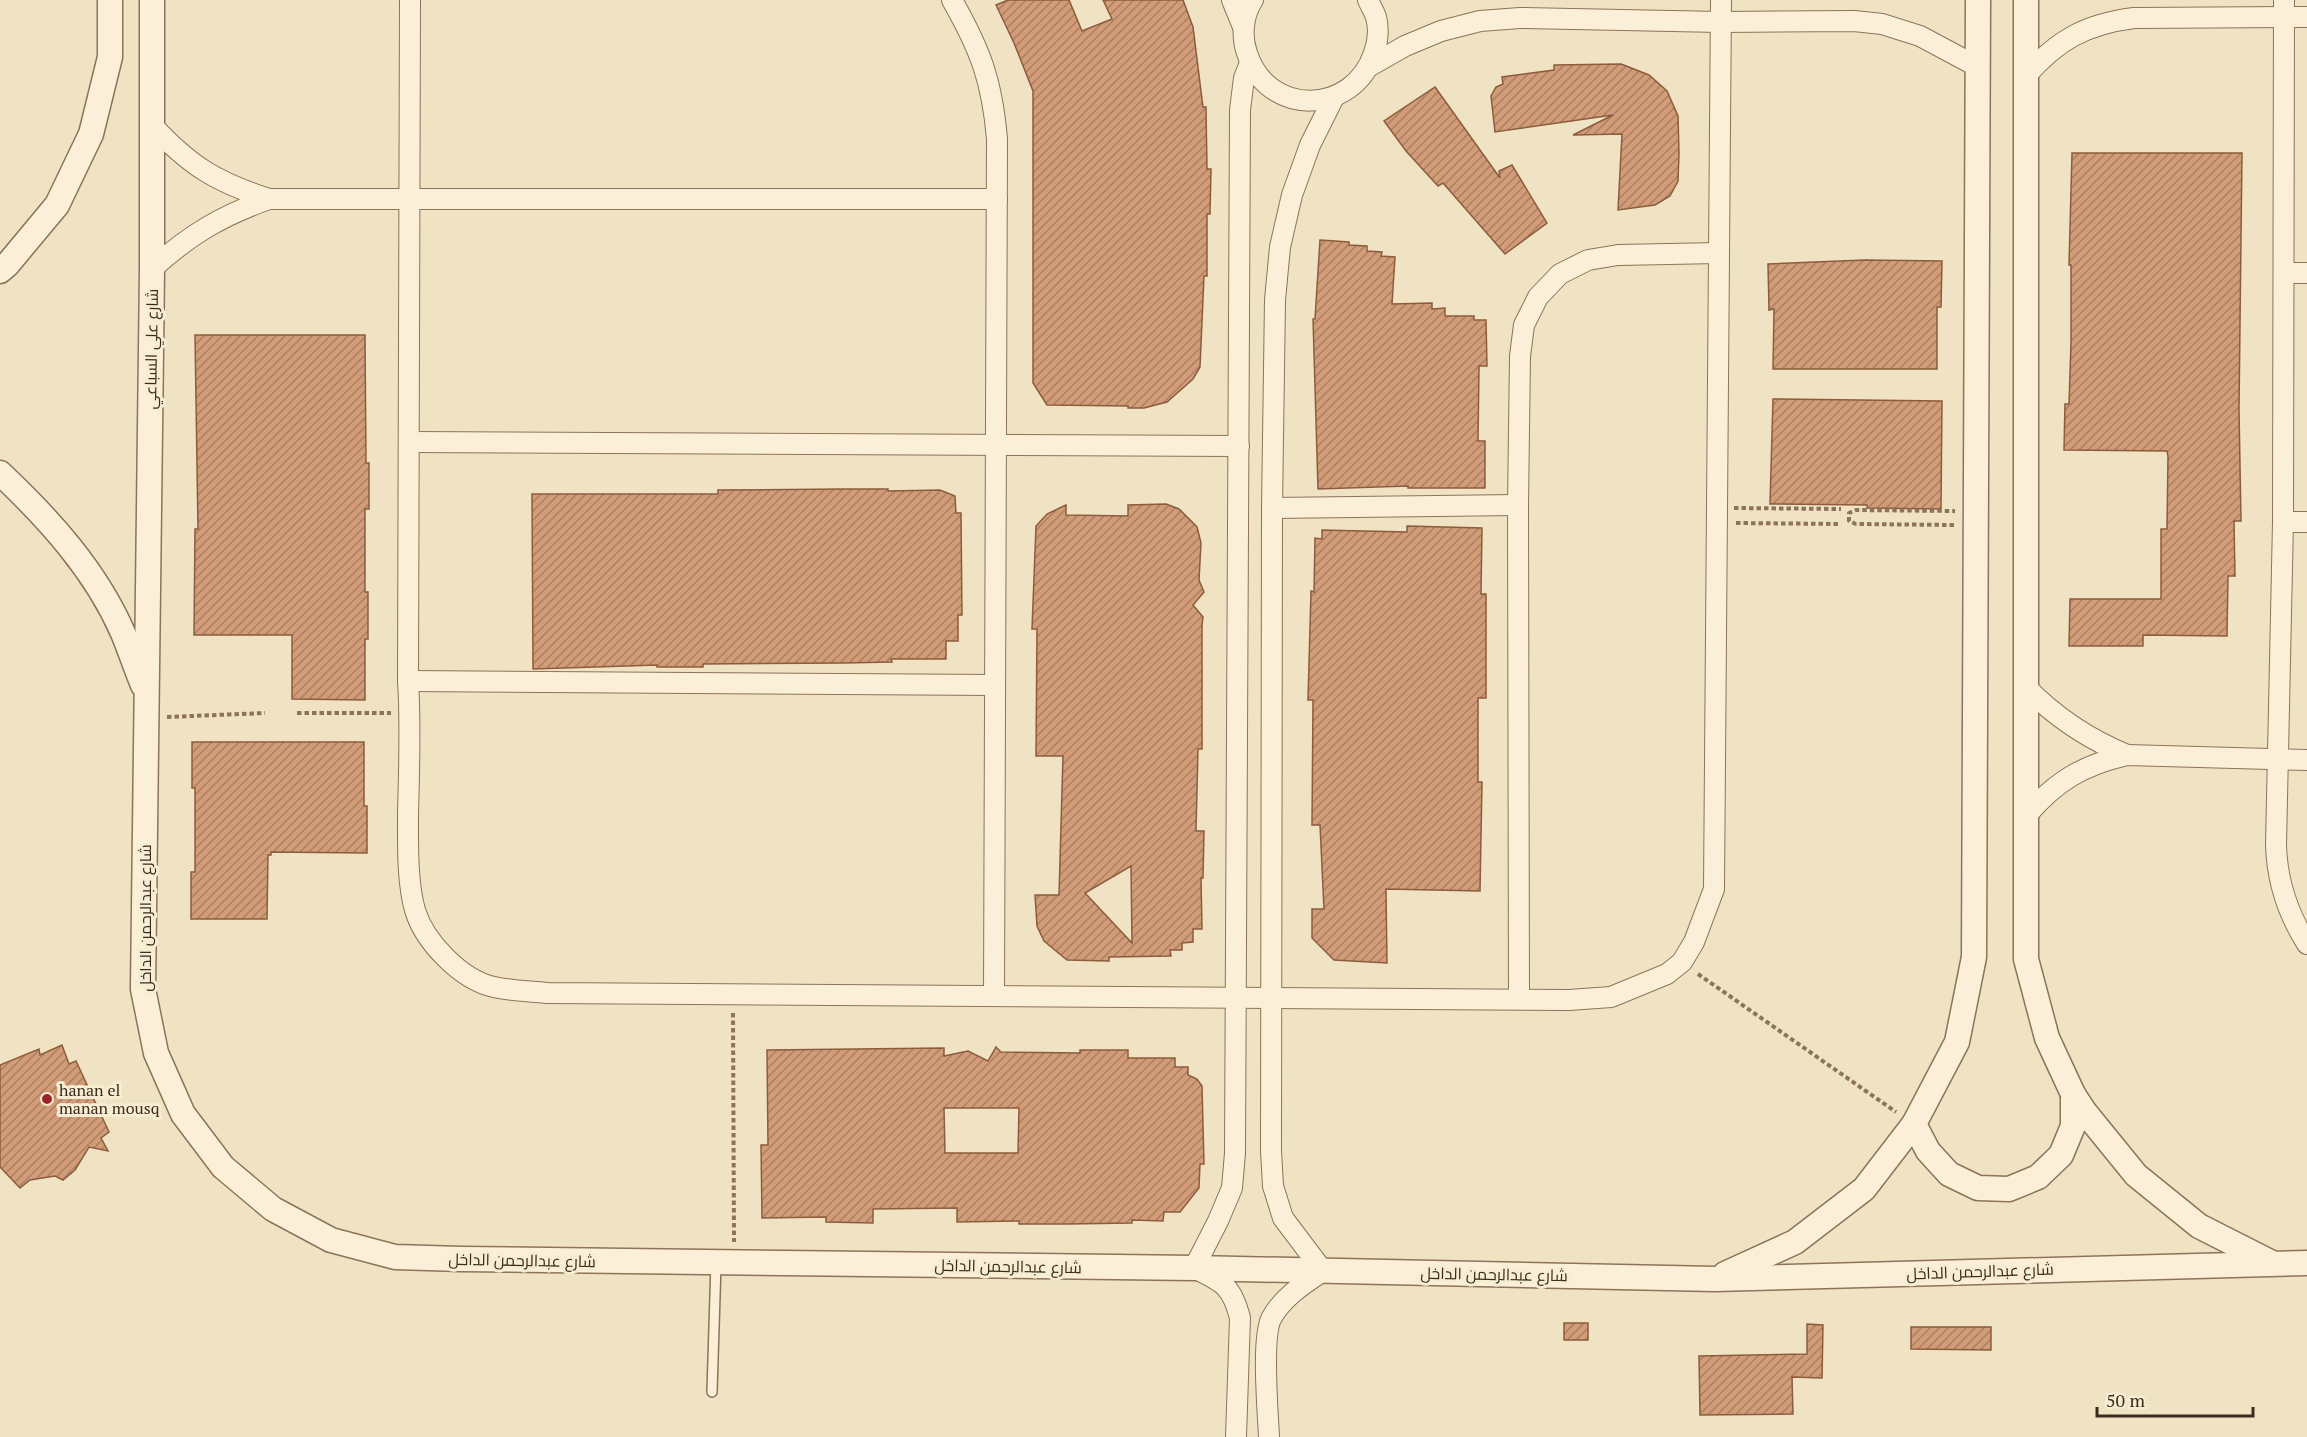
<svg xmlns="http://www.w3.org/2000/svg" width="2307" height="1437" font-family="'PT Serif',Cairo,serif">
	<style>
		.building { fill: url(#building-hatch); stroke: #8c5c3d; stroke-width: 1.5; fill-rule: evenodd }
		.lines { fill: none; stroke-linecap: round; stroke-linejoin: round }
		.service-casing { stroke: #8c7359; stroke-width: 12 }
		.minor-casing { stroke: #8c7359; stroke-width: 22 }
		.tertiary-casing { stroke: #8c7359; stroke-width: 27 }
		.path { stroke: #8c7359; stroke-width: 4; stroke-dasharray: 4.5 3; stroke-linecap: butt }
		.service { stroke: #fbf0d7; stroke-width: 9 }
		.minor { stroke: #fbf0d7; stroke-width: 20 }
		.tertiary { stroke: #fbf0d7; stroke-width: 24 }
		.poi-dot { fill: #9e2527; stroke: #f7edd3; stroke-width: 2 }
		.labels { text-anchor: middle; stroke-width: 6; stroke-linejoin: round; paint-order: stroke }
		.street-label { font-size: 16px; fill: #3b2b1d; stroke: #f7edd3 }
		.poi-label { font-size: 16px; fill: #3b2b1d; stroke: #f7edd3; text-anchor: start }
	</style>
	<defs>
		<pattern id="building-hatch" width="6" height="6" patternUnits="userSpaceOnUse" patternTransform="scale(1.5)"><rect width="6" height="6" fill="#d19c77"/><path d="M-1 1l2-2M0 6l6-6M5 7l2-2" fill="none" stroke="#ab7f61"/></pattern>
	</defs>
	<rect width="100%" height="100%" fill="#f0e3c3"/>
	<g class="building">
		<polygon points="1008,0 1069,0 1082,31 1112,19 1103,0 1183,0 1193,27 1203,107 1206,107 1207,169 1211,169 1210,214 1207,214 1207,276 1204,276 1200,367 1193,379 1167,402 1144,408 1128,408 1128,406 1047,405 1033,383 1033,91 1014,43 996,5"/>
		<polygon points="1621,64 1649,75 1667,91 1678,116 1679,153 1678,181 1670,196 1655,205 1618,210 1622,134 1573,135 1613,115 1495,132 1491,96 1496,87 1503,84 1502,77 1554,70 1554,65"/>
		<polygon points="1435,87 1500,178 1499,171 1512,165 1547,223 1505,254 1443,183 1438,186 1406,151 1384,121"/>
		<polygon points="2072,153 2242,153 2239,410 2241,521 2234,521 2235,576 2228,576 2227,636 2143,635 2143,646 2069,646 2070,599 2161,599 2161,529 2167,529 2168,456 2167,451 2064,450 2065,404 2069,404 2071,343 2071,265 2069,265"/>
		<polygon points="1320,240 1349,242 1349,245 1367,246 1367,251 1382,252 1381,256 1395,257 1392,304 1432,303 1432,309 1445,308 1445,316 1474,316 1474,320 1486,320 1487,366 1479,366 1478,441 1485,441 1485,488 1408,488 1408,486 1318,489 1313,319 1315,319"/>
		<polygon points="1865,260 1942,261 1941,307 1937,307 1937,369 1773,369 1774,309 1769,310 1768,264"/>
		<polygon points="195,335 365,335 366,463 369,463 369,509 365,509 365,592 368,592 368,639 365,639 365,700 292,699 292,635 194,635 195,529 198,529"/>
		<polygon points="1773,399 1942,401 1941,509 1867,508 1867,505 1770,504"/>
		<polygon points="842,489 888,489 888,491 940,490 955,496 956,513 961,513 962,615 958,615 958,641 946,641 946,659 891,659 892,662 844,663 703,664 703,667 657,667 657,665 533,669 532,494 718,494 718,490"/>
		<path d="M1166,504L1179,509L1197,527L1201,543L1199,580L1204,592L1193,605L1203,617L1202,625V749H1198L1196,831H1204L1203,878H1201L1202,929H1193V942L1182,943V950H1170L1171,956L1109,957V961L1067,960L1044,941L1037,926L1035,895H1059L1063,756H1036L1037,629H1032L1036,526L1047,514L1066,505V515L1128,516V505ZM1131,866L1132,943L1085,893Z"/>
		<polygon points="1407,526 1482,528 1481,594 1486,594 1486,698 1478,698 1478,782 1482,782 1480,891 1386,889 1387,963 1334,960 1312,938 1312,909 1324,909 1320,825 1312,825 1313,700 1308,700 1311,591 1314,592 1315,538 1322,539 1322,530 1407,532"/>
		<polygon points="192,742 364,742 364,806 367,806 367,853 271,852 271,855 268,855 267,919 191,919 191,872 195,872 195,788 192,788"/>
		<polygon points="62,1045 69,1064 76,1061 109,1132 101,1138 108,1151 89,1147 75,1170 63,1180 55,1176 30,1180 20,1188 0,1167 0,1065 39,1049 40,1055"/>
		<path d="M996,1047L1001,1052L1080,1053V1050H1128V1058H1175V1067H1188V1075L1197,1079L1202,1086L1204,1164H1200L1199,1188L1180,1212H1164L1163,1221L1132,1220V1223L1067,1224H1019V1221L957,1222V1208L873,1209V1223L826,1222V1217L762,1218L761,1145H768L767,1050L944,1048V1056L968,1051L988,1061ZM944,1108H1019L1018,1153H945Z"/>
		<rect x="1564" y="1323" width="24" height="17"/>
		<polygon points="1807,1324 1823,1325 1822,1378 1792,1377 1793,1414 1700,1415 1699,1356 1807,1354"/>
		<polygon points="1911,1327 1991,1327 1991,1350 1911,1349"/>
	</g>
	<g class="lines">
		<g class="service-casing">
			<polyline id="service" points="712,1392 716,1263"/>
		</g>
		<g class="minor-casing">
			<g id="minor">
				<path d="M410,0L408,681C411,725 409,770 408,814C408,842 407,883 415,910C424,941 461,980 494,987C511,991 530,991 548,993L1569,1000L1611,997L1667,974L1682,962L1694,942L1714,889L1721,0"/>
				<path d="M952,0C981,51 992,81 997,139L994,996"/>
				<polyline points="1232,0 1243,27"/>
				<path d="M1253,0C1243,15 1241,36 1247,53C1267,117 1353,116 1374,53C1378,42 1379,28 1376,17C1374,11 1370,5 1368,0"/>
				<path d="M2284,0L2283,522L2276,845C2277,881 2288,914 2307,944"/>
				<polyline points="1370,66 1405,46 1441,31 1480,21 1520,18 1721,22 1854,21 1882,24 1920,36 1978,67"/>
				<path d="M2025,77C2057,40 2086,24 2134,18L2307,17"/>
				<path d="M152,125C190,166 216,182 269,199H997"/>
				<path d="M152,269C189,235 221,216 269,199"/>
				<polyline points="2285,273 2307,273"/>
				<polyline points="409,442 1239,446"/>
				<polyline points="1272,508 1518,505"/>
				<polyline points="2283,522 2307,522"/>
				<polyline points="408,681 995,685"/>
				<path d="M2026,687C2056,718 2088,739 2127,755"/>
				<path d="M2026,816C2056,781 2083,765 2127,755L2307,760"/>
				<polyline points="1519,999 1518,505 1520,356 1524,325 1538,297 1560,274 1588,260 1618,255 1719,253"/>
				<path d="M1236,1437L1240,1318C1232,1286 1223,1282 1194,1268L1218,1221L1232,1188L1235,1153L1240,110L1244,78L1250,63"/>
				<path d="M1269,1437C1268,1413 1261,1335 1272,1317C1284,1296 1304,1284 1323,1271L1283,1218L1273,1186L1271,1151L1272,508L1275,300L1280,247L1292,195L1310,145L1334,97"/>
			</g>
		</g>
		<g class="tertiary-casing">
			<g id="tertiary">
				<polyline points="152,0 152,269 143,989 156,1053 183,1114 223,1167 273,1209 331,1240 395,1257 461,1259 1194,1268 1715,1279 2307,1263"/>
				<polyline points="2026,0 2026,959 2047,1038 2073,1094 2084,1111 2136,1175 2199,1226 2270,1262"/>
				<polyline points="0,271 7,265 57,205 91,134 110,57 110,0"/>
				<path d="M0,473C49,519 96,571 123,633C130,650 136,668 143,685"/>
				<polyline points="1914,1124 1928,1151 1949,1174 1978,1188 2009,1189 2038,1177 2061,1155 2073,1126 2073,1094"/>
				<polyline points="1725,1274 1795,1242 1864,1189 1914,1124 1957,1042 1974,957 1978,0"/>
			</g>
		</g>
		<g class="path">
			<polyline points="1734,508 1841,509"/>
			<polyline points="1736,523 1841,524"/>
			<polyline points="1954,525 1856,524 1849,521 1849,513 1856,510 1955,511"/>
			<polyline points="297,713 391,713"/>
			<polyline points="167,717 265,713"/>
			<polyline points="1698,974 1896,1112"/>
			<polyline points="733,1013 734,1242"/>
		</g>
		<use href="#service" class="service"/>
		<use href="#minor" class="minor"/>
		<use href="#tertiary" class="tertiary"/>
	</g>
	<circle class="poi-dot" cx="47" cy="1099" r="6"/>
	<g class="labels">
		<g class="street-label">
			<text transform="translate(151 349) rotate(-89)" y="6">شارع علي السباعي</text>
			<text transform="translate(145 918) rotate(-90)" y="6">شارع عبدالرحمن الداخل</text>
			<text transform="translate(522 1260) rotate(1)" y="6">شارع عبدالرحمن الداخل</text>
			<text transform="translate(1008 1266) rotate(1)" y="6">شارع عبدالرحمن الداخل</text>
			<text transform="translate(1980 1271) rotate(-2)" y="6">شارع عبدالرحمن الداخل</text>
			<text transform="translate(1494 1274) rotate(1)" y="6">شارع عبدالرحمن الداخل</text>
		</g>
		<g class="poi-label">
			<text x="59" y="1096">hanan el<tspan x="59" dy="18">manan mousq</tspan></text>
		</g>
	</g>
	<path d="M2097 1407v9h156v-9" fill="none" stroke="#3b2b1d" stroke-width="3"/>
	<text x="2106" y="1407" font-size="18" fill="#3b2b1d" stroke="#f7edd3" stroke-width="4.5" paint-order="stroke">50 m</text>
</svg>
